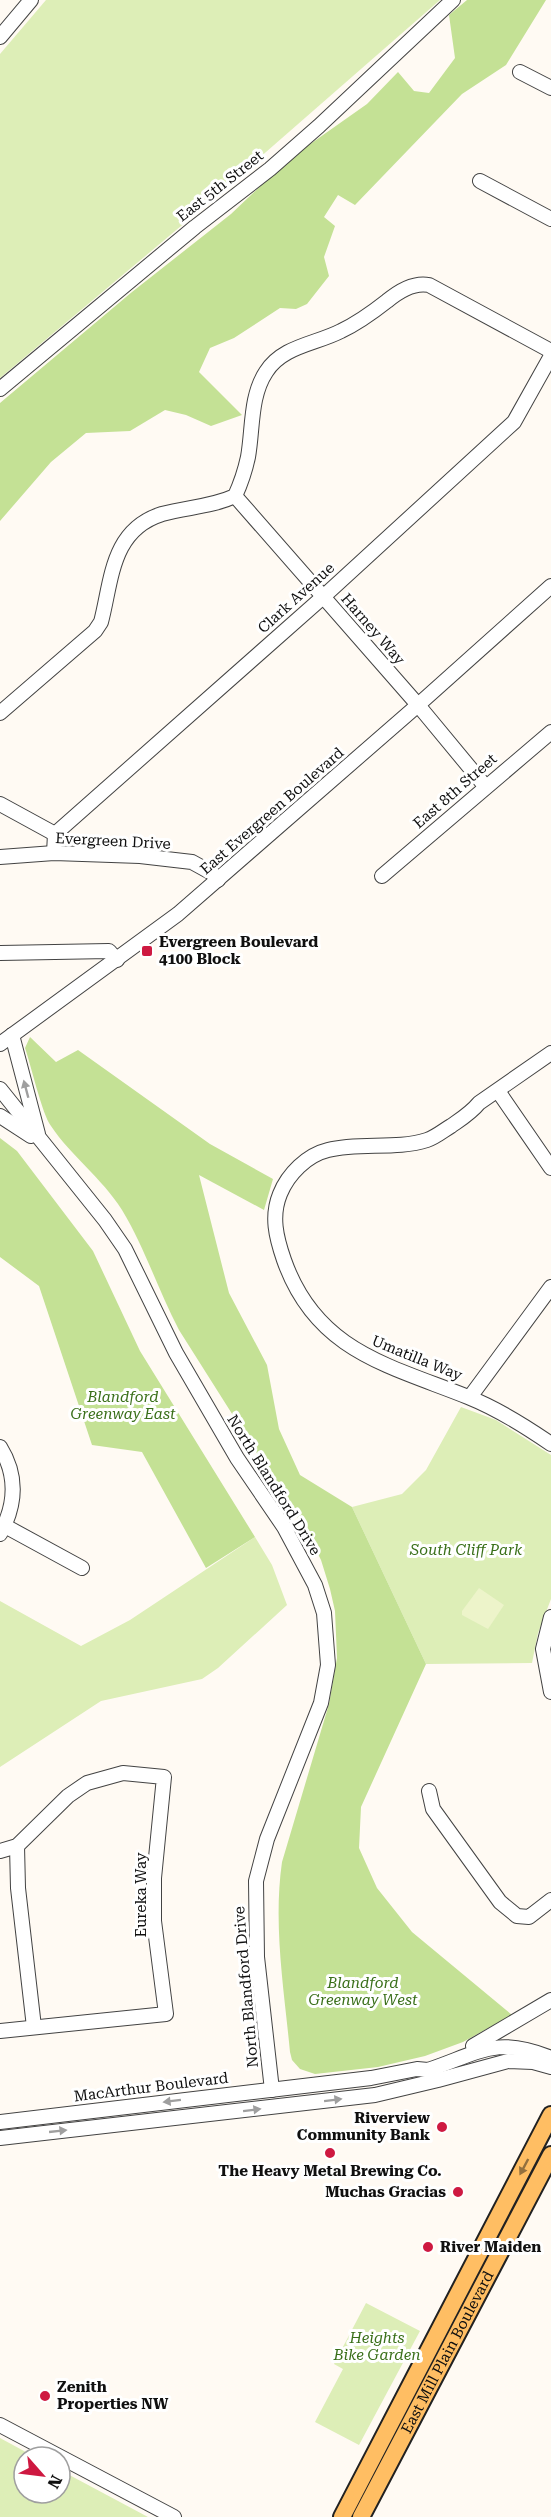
<svg xmlns="http://www.w3.org/2000/svg" width="551" height="2517" font-family="'Roboto Serif',serif">
	<style>
		.green { fill: #ddeeb7 }
		.forest { fill: #c4e195 }
		.pitch { fill: #edf4ca }
		.lines { fill: none; stroke-linecap: round; stroke-linejoin: round }
		.minor-casing { stroke: #434343; stroke-width: 16 }
		.major-casing { stroke: #212121; stroke-width: 20 }
		.minor { stroke: #fff; stroke-width: 14 }
		.major { stroke: #ffbe63; stroke-width: 16 }
		.oneway { fill: #9f9f9f }
		.oneway2 { fill: #93703e }
		.poi-dot { fill: #ce1941; stroke: #fff; stroke-width: 2 }
		.labels { text-anchor: middle; stroke-width: 6; stroke-linejoin: round; paint-order: stroke }
		.street-label { font-size: 15px; fill: #101010; stroke: #fff }
		.poi-label { font-size: 15px; font-weight: bold; fill: #101010; stroke: #fff; text-anchor: start }
		.park-label { font-size: 15px; font-style: italic; fill: #396f19; stroke: #fff }
	</style>
	<rect width="100%" height="100%" fill="#fffaf3"/>
	<g class="green">
		<polygon points="46,0 440,0 187,221 0,378 0,54"/>
		<polygon points="461,1407 496,1420 551,1455 551,1599 538,1633 532,1663 426,1664 352,1507 402,1494 426,1470"/>
		<polygon points="255,1537 272,1565 287,1605 218,1668 202,1679 101,1701 0,1767 0,1601 81,1646 130,1620"/>
		<polygon points="366,2303 420,2331 359,2445 315,2422 343,2369 334,2364"/>
		<polygon points="0,2438 35,2457 24,2457 24,2493 60,2493 60,2470 148,2517 0,2517"/>
	</g>
	<g class="forest">
		<polygon points="467,0 546,0 506,65 462,94 355,205 338,195 324,217 335,226 324,257 329,276 307,304 296,309 280,308 234,338 210,348 199,372 242,415 211,426 186,415 165,410 130,431 86,433 51,462 0,521 0,403 132,292 231,214 289,159 367,104 398,72 414,91 429,93 455,58 449,15"/>
		<path d="M30,1037L56,1062L78,1050L210,1144L273,1179L264,1210L199,1175L229,1293L267,1365L279,1429L300,1475L352,1507L426,1664L361,1807L359,1848L377,1888L412,1932L512,2015L463,2042L425,2056L378,2067L315,2074L300,2069L292,2060L290,2052C284,1989 273,1925 282,1862L329,1704L337,1658L335,1611L330,1589L321,1560L308,1534L179,1330C158,1290 145,1248 122,1210C102,1178 71,1156 51,1126C42,1114 31,1065 25,1048Z"/>
		<polygon points="0,1138 17,1151 93,1251 140,1351 255,1537 206,1568 142,1452 92,1445 39,1286 0,1257"/>
	</g>
	<polygon class="pitch" points="479,1588 504,1605 488,1629 462,1615 462,1611"/>
	<g class="lines">
		<g class="minor-casing">
			<g id="minor">
				<polyline points="0,37 31,0"/>
				<polyline points="520,72 551,88"/>
				<polyline points="480,181 551,219"/>
				<polyline points="0,389 195,227 270,169 319,126 453,0"/>
				<polyline points="235,496 418,705 485,786"/>
				<path d="M0,713L95,631L101,622C112,580 111,530 162,514C187,507 211,507 235,496C241,483 245,471 248,457C253,429 250,396 266,372C282,346 316,344 341,331C358,323 373,312 387,301C399,291 414,282 429,285L551,351"/>
				<polyline points="0,804 55,834"/>
				<polyline points="54,853 55,834 323,597 514,422 551,356"/>
				<polyline points="0,857 54,853 140,856 192,862 212,873 218,880"/>
				<polyline points="382,876 551,732"/>
				<polyline points="0,953 109,951 117,960"/>
				<polyline points="12,1035 38,1134"/>
				<polyline points="0,1044 178,914 418,705 551,586"/>
				<path d="M551,1053L479,1103C471,1113 461,1119 451,1126C444,1130 436,1137 427,1140C396,1150 360,1142 328,1150C307,1155 288,1174 280,1194C271,1216 276,1237 284,1260C316,1351 388,1365 468,1397C498,1409 525,1426 551,1444"/>
				<polyline points="0,1089 105,1220 125,1249 176,1353 237,1458 284,1527 315,1585 324,1613 328,1665 321,1703 267,1839 256,1881 257,1957 272,2090"/>
				<polyline points="498,1091 551,1168"/>
				<polyline points="0,1116 31,1136"/>
				<polyline points="470,1397 551,1287"/>
				<path d="M0,1447C18,1476 16,1505 0,1534"/>
				<polyline points="5,1526 82,1568"/>
				<polyline points="551,1617 543,1649 551,1692"/>
				<polyline points="429,1791 433,1809 500,1902 517,1916 529,1917 551,1900"/>
				<polyline points="17,1846 18,1888 34,2027"/>
				<polyline points="0,1851 17,1846 68,1796 87,1783 123,1773 164,1777 154,1878 154,1921 166,2014 0,2031"/>
				<polyline points="473,2046 551,2000"/>
				<path d="M0,2122L371,2078L417,2069L428,2070C479,2053 496,2035 551,2058"/>
				<polyline points="0,2138 375,2095 438,2080 508,2061 533,2062 551,2067"/>
				<polyline points="0,2425 174,2517"/>
			</g>
		</g>
		<g class="major-casing">
			<g id="major">
				<polyline points="342,2517 551,2115"/>
				<path id="s1" d="M361,2517L551,2155"/>
			</g>
		</g>
		<use href="#minor" class="minor"/>
		<use href="#major" class="major"/>
	</g>
	<defs><path id="oneway-solid" d="M-6-.8H1V-3.2L6.5 0L1 3.2V.8H-6Z" transform="scale(1.5)"/></defs>
	<g class="oneway">
		<use href="#oneway-solid" transform="translate(26 1089) rotate(-105)"/>
		<use href="#oneway-solid" transform="translate(333 2100) rotate(-7)"/>
		<use href="#oneway-solid" transform="translate(172 2101) rotate(173)"/>
		<use href="#oneway-solid" transform="translate(252 2110) rotate(-7)"/>
		<use href="#oneway-solid" transform="translate(58 2131) rotate(-6)"/>
	</g>
	<use class="oneway2" href="#oneway-solid" transform="translate(524 2167) rotate(118)"/>
	<g class="poi-dot">
		<rect x="141" y="945" width="12" height="12" rx="3"/>
		<circle cx="442" cy="2127" r="6"/>
		<circle cx="330" cy="2153" r="6"/>
		<circle cx="458" cy="2192" r="6"/>
		<circle cx="428" cy="2247" r="6"/>
		<circle cx="45" cy="2396" r="6"/>
	</g>
	<g class="labels">
		<g class="street-label">
			<text transform="translate(220 186) rotate(-38)" y="5">East 5th Street</text>
			<text transform="translate(296 598) rotate(-42)" y="5">Clark Avenue</text>
			<text transform="translate(373 629) rotate(49)" y="5">Harney Way</text>
			<text transform="translate(455 791) rotate(-41)" y="5">East 8th Street</text>
			<text transform="translate(272 811) rotate(-41)" y="5">East Evergreen Boulevard</text>
			<text transform="translate(113 841) rotate(3)" y="5">Evergreen Drive</text>
			<text transform="translate(417 1358) rotate(22)" y="5">Umatilla Way</text>
			<text transform="translate(274 1485) rotate(58)" y="5">North Blandford Drive</text>
			<text transform="translate(141 1895) rotate(-90)" y="5">Eureka Way</text>
			<text transform="translate(246 1987) rotate(-95)" y="5">North Blandford Drive</text>
			<text transform="translate(151 2087) rotate(-7)" y="5">MacArthur Boulevard</text>
			<text dy="5" stroke="none"><textPath href="#s1" startOffset="186">East Mill Plain Boulevard</textPath></text>
		</g>
		<g class="poi-label">
			<text x="159" y="947">Evergreen Boulevard<tspan x="159" dy="17">4100 Block</tspan></text>
			<text x="430" y="2123" text-anchor="end">Riverview<tspan x="430" dy="17">Community Bank</tspan></text>
			<text x="330" y="2176" text-anchor="middle">The Heavy Metal Brewing Co.</text>
			<text x="446" y="2197" text-anchor="end">Muchas Gracias</text>
			<text x="440" y="2252">River Maiden</text>
			<text x="57" y="2392">Zenith<tspan x="57" dy="17">Properties NW</tspan></text>
		</g>
		<g class="park-label">
			<text x="123" y="1402">Blandford<tspan x="123" dy="17">Greenway East</tspan></text>
			<text x="466" y="1555">South Cliff Park</text>
			<text x="363" y="1988">Blandford<tspan x="363" dy="17">Greenway West</tspan></text>
			<text x="377" y="2343">Heights<tspan x="377" dy="17">Bike Garden</tspan></text>
		</g>
	</g>
	<g transform="translate(42 2475) rotate(118)"><circle r="28" fill="#ffffff" stroke="#9f9f9f" stroke-width="1.5"/>
	<path d="M0-4.5L10 22L0 15L-10 22Z" fill="#ce1941"/>
	<text y="-9" font-size="16" font-weight="bold" text-anchor="middle" fill="#101010">N</text>
	</g>
</svg>
